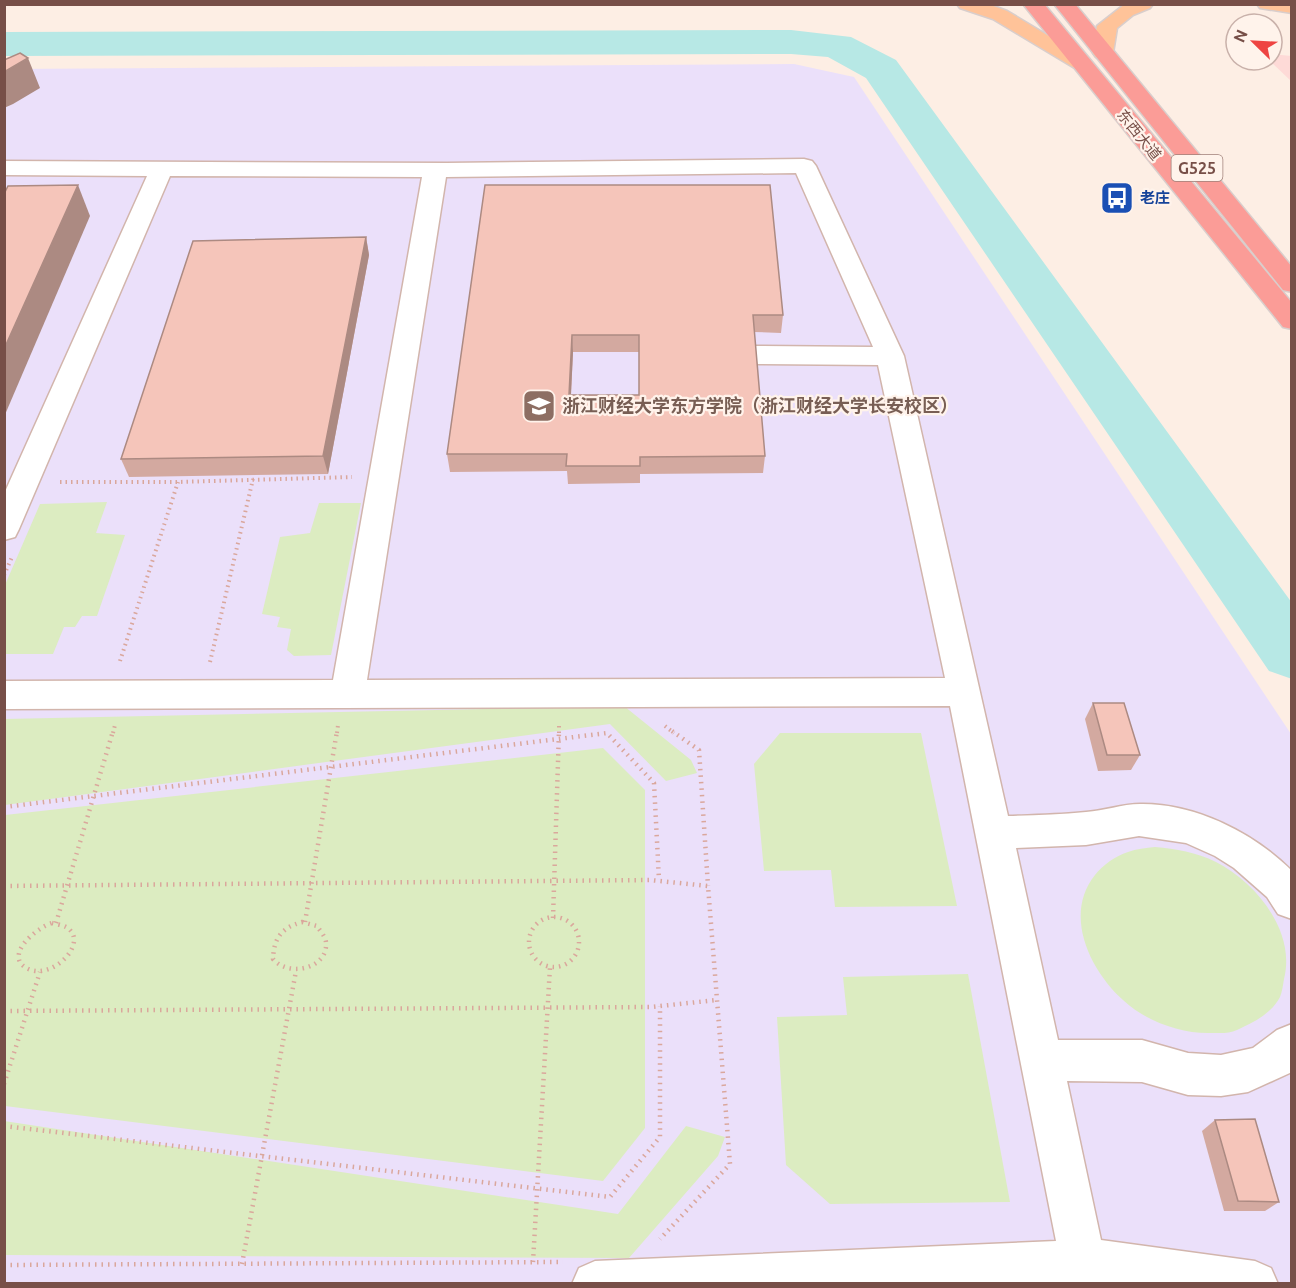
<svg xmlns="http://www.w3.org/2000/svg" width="1296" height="1288" font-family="Ubuntu,'Noto Sans SC',sans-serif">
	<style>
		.commercial { fill: #fedad7 }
		.education { fill: #ebe0fa }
		.green { fill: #dcecc1 }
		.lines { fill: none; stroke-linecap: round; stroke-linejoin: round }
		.river { fill: #b7e8e5; fill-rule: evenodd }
		.minor-casing { stroke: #d2b5ac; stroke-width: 3 }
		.major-casing { stroke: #d9cecc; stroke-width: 3 }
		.highway-casing { stroke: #d9cecc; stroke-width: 3 }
		.path-far1 { stroke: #daa79c; stroke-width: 4; stroke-dasharray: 1.5 4; stroke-linecap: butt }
		.path { stroke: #daa79c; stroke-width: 4.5; stroke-dasharray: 1.5 5; stroke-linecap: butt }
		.minor { fill: #fff; fill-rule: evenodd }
		.major { fill: #ffc399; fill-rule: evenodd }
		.highway { fill: #fb9c97; fill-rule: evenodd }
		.wall { fill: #d3a9a0; fill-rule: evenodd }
		.shaded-wall { fill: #ac8a82 }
		.building { fill: #f5c5ba; stroke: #ac8a82; stroke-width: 1.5; fill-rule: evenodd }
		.labels { text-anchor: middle; stroke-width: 4.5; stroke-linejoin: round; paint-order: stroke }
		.far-street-label { font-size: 15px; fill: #774f48; stroke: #fff3eb }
		.far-transit-label { font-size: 15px; font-weight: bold; fill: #164399; stroke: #fff3eb; text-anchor: start }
		.shield { fill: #fff3eb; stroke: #a08079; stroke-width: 1.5 }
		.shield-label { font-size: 16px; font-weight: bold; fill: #774f48 }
		.education-label { font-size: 18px; font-weight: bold; fill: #785e54; stroke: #fff3eb; text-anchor: start }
	</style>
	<rect width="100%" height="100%" fill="#fdeee4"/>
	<polygon class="commercial" points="1272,54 1291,56 1291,81 1269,60 1272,60"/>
	<polygon class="education" points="794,64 854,77 1291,734 1291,1283 5,1283 4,69"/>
	<g class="green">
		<polygon points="107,502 96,533 125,535 97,616 82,616 75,627 64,627 53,654 5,654 5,585 40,504"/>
		<polygon points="319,503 361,503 331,655 294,656 287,650 291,629 277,627 280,617 262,614 280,537 310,533"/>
		<polygon points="624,706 691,760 697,773 666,781 610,724 5,805 4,719"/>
		<polygon points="780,733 921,733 957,906 835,907 831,870 764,871 754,764"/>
		<polygon points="603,748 645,790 645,1128 603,1181 5,1106 5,815"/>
		<path d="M1155,847C1176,849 1196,852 1216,862C1257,883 1296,932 1284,979C1283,985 1282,992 1280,997C1271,1014 1254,1022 1237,1030C1229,1034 1220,1033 1211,1033C1181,1034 1145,1021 1123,1000C1090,970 1063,915 1095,875C1103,865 1115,856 1128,852C1136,849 1146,848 1155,847Z"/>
		<polygon points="968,974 1010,1202 830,1204 786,1165 777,1017 847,1015 843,977"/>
		<polygon points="4,1121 618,1214 686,1126 725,1137 718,1156 629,1258 5,1255"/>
	</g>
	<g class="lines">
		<polygon class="river" points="791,30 851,37 896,60 1292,603 1292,679 1269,671 866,78 828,57 791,54 4,56 4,32"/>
		<g class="minor-casing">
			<path id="minor" d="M804,159L812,161L816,166L904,356L1008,816C1034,815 1060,815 1086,812C1104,811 1122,804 1140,804C1195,803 1254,833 1292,871V919L1278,914L1267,897L1234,868L1215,856L1186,843L1139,836L1086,845L1016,848L1058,1040H1142L1188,1053L1221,1055L1253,1048L1277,1030L1292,1024V1072L1248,1092L1221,1096L1188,1095L1142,1082L1067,1081L1101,1240L1255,1261L1271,1268L1278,1284H572L579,1268L595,1261L1056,1241L950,706L4,709V681L333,680L422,177L170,176L19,529L15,537L4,540V494L147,176L4,175V161L447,163ZM796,173L873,347L753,346L743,349L739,355L743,361L753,364L878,365L945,678L367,680L446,177Z"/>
		</g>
		<g class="major-casing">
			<g id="major">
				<polygon points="957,4 988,4 1007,11 1087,59 1090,63 1087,67 1080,69 1073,67 993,19 960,8"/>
				<polygon points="1125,4 1153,4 1150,8 1133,15 1117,28 1113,53 1110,57 1103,59 1096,57 1093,53 1097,26"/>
				<polygon points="1257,4 1292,4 1292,13 1260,8"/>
			</g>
		</g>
		<g class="highway-casing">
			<g id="highway">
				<polygon points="1023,4 1044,4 1292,303 1292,329 1283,327"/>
				<polygon points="1054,4 1075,4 1292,267 1292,292 1283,290"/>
			</g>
		</g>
		<g class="path-far1">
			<polyline points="60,482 178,482 352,477"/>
			<polyline points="4,575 12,557"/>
			<polyline points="120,661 178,482"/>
			<polyline points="210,662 253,479"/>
			<polyline points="665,726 674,733"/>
			<polyline points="113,733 115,725"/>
			<polyline points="337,733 338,725"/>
			<polyline points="559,733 559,723"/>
		</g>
		<g class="path">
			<polyline points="672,731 699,750 708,886"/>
			<polyline points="4,807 607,733 654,783 659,880"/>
			<polyline points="4,886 650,880 708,886 730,1164 660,1239"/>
			<circle cx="554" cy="942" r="25"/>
			<polyline points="553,918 559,731"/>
			<path d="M302,922L317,926C320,931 326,937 326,943C328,968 289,978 273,959C274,938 281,928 302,922Z"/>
			<polyline points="305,922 337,731"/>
			<path d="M52,923C56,924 62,925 66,927C90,941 55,978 31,970C0,959 35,928 52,923Z"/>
			<polyline points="56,923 113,731"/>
			<polyline points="4,1011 651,1007 717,1000"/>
			<polyline points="4,1084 40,972"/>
			<polyline points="4,1126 610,1197 660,1137 660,1006"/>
			<polyline points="533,1262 550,967"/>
			<polyline points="242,1264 296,971"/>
			<polyline points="4,1265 563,1262"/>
		</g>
		<use href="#minor" class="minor"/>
		<use href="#major" class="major"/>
		<use href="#highway" class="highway"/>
	</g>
	<g class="wall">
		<path d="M485,185L783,315L781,333L754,332L765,456L763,473L640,474V483L568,484L567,471L450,472L447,454ZM573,352H639V395H571Z"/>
		<polygon points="366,237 369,255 328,474 129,477 121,459"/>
		<polygon points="1093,703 1140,755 1131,770 1098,771 1085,719"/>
		<polygon points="1215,1120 1279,1202 1265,1211 1224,1211 1202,1131"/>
	</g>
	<g class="shaded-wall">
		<polygon points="28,58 40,88 13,104 4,108 4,72"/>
		<polygon points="78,185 90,216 4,417 4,349"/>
		<polygon points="366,237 369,255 328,474 323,456"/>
		<polygon points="572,335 573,352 570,413 569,395"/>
	</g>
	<g class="building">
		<polygon points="20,53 28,58 4,72 4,60"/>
		<polygon points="78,185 4,349 4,194 8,186"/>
		<path d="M485,185H770L783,315H753L765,456L640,457V466H566L567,454H447ZM572,335H639V395H569Z"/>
		<polygon points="366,237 323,456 121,459 193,241"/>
		<polygon points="1093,703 1124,703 1140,755 1107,755"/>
		<polygon points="1255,1119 1279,1202 1238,1201 1215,1120"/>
	</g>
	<defs>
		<g id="bus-square" transform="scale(1.725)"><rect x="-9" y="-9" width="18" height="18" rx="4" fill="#1a4fb4" stroke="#fff3eb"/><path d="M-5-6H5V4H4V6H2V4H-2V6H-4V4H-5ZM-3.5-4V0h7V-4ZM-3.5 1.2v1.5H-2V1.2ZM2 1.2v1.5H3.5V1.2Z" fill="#fff"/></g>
		<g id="university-square" transform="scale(1.725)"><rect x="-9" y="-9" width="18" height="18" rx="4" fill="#8d6e63" stroke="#fff3eb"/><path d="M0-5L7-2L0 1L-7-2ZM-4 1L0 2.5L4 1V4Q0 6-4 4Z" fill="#fff"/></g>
	</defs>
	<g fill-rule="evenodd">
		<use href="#bus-square" x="1117" y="198"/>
		<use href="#university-square" x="539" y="406"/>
	</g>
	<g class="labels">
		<g class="far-street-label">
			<text transform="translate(1139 135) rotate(51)" y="5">东西大道</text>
		</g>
		<g class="far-transit-label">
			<text x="1140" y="203">老庄</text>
		</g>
		<rect class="shield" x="1171.5" y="155" width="51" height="26" rx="4.5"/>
		<g class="shield-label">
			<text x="1197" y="174">G525</text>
		</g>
		<g class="education-label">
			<text x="562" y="412">浙江财经大学东方学院（浙江财经大学长安校区）</text>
		</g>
	</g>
	<rect width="1296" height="1288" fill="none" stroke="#774f48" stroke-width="12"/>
	<g transform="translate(1254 42) rotate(294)"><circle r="28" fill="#fff3eb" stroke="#c9b1aa" stroke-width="1.5"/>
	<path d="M0-4.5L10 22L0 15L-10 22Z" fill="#ee4442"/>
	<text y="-9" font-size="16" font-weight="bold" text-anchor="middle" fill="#774f48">N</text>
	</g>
</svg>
